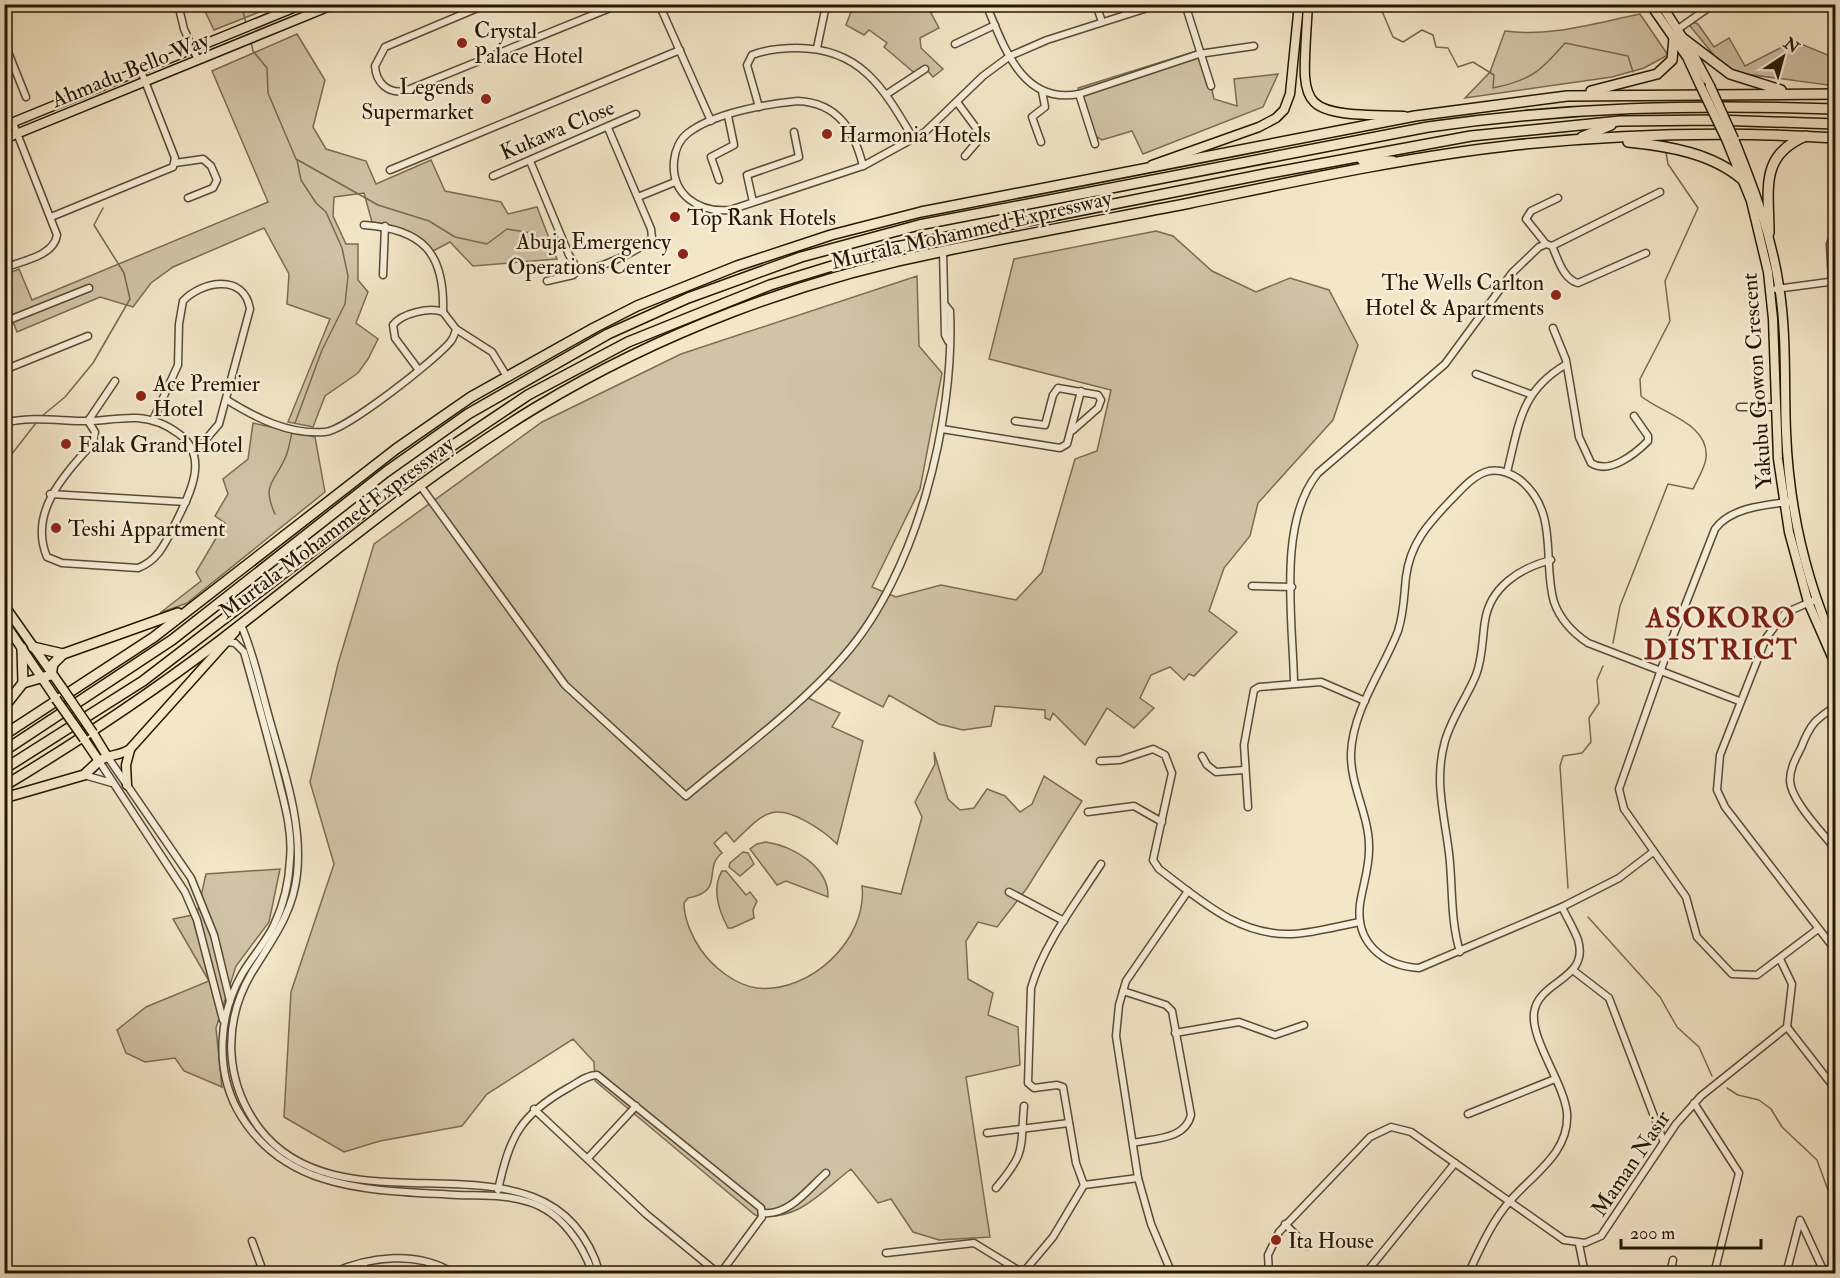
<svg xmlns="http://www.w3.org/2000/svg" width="1840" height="1278" font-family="'IM FELL Double Pica',serif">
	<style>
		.green { fill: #d0c3a6; stroke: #7c6c53; stroke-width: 1.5 }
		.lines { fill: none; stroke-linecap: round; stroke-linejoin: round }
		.stream { stroke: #78694f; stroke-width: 1.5 }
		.minor-casing { stroke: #5b4a32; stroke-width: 9 }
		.major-casing { stroke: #281600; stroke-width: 11 }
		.highway-casing { stroke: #281600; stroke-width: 12 }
		.minor { stroke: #f7efdb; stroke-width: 6 }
		.major { stroke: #f3e7c8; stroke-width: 8 }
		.highway { stroke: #f3e7c8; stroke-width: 9 }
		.major-bridge-casing { stroke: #281600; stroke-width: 11; stroke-linecap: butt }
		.major-bridge { stroke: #f3e7c8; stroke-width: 8 }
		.poi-dot { fill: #8f2418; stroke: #f7efdb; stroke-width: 2 }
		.labels { text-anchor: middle; stroke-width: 5; stroke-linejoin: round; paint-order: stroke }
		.poi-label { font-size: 22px; fill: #281600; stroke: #f7efdb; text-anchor: start }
		.street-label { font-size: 22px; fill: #281600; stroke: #f7efdb }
		.district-label { font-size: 28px; font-weight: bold; letter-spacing: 1.5px; fill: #7a1f14; stroke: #f7efdb }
	</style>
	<rect width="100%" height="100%" fill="#f3e7c8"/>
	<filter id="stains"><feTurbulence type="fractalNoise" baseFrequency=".00333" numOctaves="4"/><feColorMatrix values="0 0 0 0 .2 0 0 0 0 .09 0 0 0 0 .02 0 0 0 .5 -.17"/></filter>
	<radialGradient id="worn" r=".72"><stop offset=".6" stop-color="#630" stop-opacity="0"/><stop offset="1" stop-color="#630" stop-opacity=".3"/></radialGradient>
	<g class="green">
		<polygon points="202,5 277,5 214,30"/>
		<polygon points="850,5 941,5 942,7 931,13 939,28 920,38 921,48 943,69 933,77 927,70 918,76 884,47 887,43 869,30 864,35 846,25 852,9"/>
		<path d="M1640,14L1668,55L1644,68L1612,77L1465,98L1490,72L1505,31C1551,37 1595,23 1640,14Z"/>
		<polygon points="1685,20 1698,24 1714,47 1729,38 1745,66 1794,41 1835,58 1835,86 1738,73 1722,65"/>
		<path d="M297,34L325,80L313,127L326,149L366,161L376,184L431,160L445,191L501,202L508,214L537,207L557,259L473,266L450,242L433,251C414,230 399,226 372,222L364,193L334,197L333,216L346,244H358V280L368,292L356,323L378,339L368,359L358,373L325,396L313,427L288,422L330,319L287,304L289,274L264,228L173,267L151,283L133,307L100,297L17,332L9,312L5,314V275L19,269L32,300L268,202L212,71Z"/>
		<polygon points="1203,49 1214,99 1237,106 1234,79 1278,74 1263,107 1143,154 1132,131 1102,140 1095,136 1078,88"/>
		<path d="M1156,231L1173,236L1212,271L1256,292L1290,278L1329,290L1358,345L1333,420L1258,503L1250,536L1224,568L1209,611L1237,632L1194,676L1189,674L1184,680L1170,667L1151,675L1140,698L1154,708L1134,728L1107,708L1085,745L1053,713L1050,720L1045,718V710L995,706L991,726L963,730L939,724L889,695L883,707L828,679L808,698L840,713L832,727L863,741L837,844C824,831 790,807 771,813C758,816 744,833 734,842L726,832L714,843L722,853C702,869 726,891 688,898L684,903C684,919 692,937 701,950C713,967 735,985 757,988C810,994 868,939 862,886L901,894L922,817L915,802L935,764L934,752L948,799L960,810L974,808L987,789L1005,796L1020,812L1032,804L1044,776L1082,801L1027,888L997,927L978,922L966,941L968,979L993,993L988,1015L1018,1027L1020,1065L966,1077L990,1237L939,1240L913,1232L891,1199L878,1203L851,1169C820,1193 797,1223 755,1215L595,1081L594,1062L573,1039L487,1094L462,1126L380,1141L344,1152L284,1117L291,992L334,864L310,782L338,664L374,544L542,422L681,354L917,276L919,346L942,373L920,489L872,587L896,597L941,585L1016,600L1042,572L1075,459L1097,451L1111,390L989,359L1014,259Z"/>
		<polygon points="253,423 315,437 325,492 187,603 160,613 201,581 196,572 225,523 215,516 228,494 223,479 248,459"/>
		<path d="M766,842C792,846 829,866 828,897L786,881L777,885L750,849L757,844Z"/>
		<polygon points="743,852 748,853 754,864 740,876 729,867 730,863"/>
		<polygon points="280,869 269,922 236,966 216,1028 222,1087 184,1071 175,1058 145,1062 126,1053 117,1030 146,1007 209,981 173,919 197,914 206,874"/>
		<path d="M722,871H726L746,895L750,892L757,901L753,910L754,918L732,928H728C719,911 711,889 722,871Z"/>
	</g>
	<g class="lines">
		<g class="stream">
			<polyline points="241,4 246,23"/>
			<path d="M1379,4L1393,37L1403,42L1422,30L1433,35L1436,47L1448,48L1458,67L1473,62L1494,75L1493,88C1531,80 1540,72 1565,43L1628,56L1633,72"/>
			<polyline points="251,42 253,51 267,68 268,93 296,159 378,205 429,221 455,237 487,244 507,229 532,233 549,247"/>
			<polyline points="42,416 65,397 93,363 130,299 124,273 94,225 103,208"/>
			<polyline points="295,423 322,350 345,304 348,276 342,248 326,212 316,203 301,180 297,160"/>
			<polyline points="4,464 36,423"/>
			<path d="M275,514C261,483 275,483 286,456C289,449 290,440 292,433"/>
			<path d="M1613,643L1620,606L1668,484L1693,489C1697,480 1705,468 1706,458C1710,423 1660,413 1641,396L1640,379L1670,321L1665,281L1698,208L1668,164L1666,153"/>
			<polyline points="1568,888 1560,766 1563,756 1582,753 1591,742 1589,718 1599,703 1597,680 1603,666"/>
			<polyline points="1588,917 1660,997 1677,1027 1699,1047 1712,1076"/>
			<polyline points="1727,1088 1738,1095 1759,1100 1771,1109 1782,1127 1817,1160 1836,1212"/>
		</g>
		<g class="minor-casing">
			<g id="minor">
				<polyline points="178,4 184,29 198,60"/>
				<path d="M487,4L385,47L375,66C376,82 387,94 405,91L620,4"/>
				<polyline points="659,4 711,121"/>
				<path d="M986,4C1004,47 1022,105 1079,94L1199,54L1254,46"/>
				<polyline points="1096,4 1102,22"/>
				<polyline points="1185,4 1211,86"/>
				<polyline points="1826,4 1836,10"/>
				<polyline points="1678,29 1714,4"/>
				<polyline points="4,42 26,97"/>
				<polyline points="955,44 995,25"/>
				<polyline points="817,48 825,10"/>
				<polyline points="887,94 925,69"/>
				<polyline points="1079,94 1095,144"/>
				<path d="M798,101C838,103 854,130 863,166L730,210C698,213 671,194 674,161C675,150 680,139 688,133C714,113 766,104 798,101Z"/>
				<polyline points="957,102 982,136 965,156"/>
				<path d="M759,107L747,65L752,55C765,50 782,48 797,48C861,48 884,89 913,138"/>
				<polyline points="1041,142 1032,117 1045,107 1042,91"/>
				<path d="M530,161L569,255L578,270C591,273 645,249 652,237L651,229L608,128"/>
				<polyline points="175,163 203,159 211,166 217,180 213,188 188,198"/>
				<polyline points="863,166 925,132 983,76 1010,56 1047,40 1160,4"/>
				<polyline points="390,170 680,50"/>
				<polyline points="493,176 636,114"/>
				<polyline points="719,180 711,157 734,145 728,116"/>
				<polyline points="638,197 675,182"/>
				<path d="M1558,198L1531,211L1526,219L1546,244L1552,246C1558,259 1563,279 1578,283L1646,253"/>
				<polyline points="753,202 747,175 799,157 794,132"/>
				<polyline points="51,217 173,167 175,158 141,71"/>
				<path d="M364,225C422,229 445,252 443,312"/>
				<polyline points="1552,246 1660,192"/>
				<polyline points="943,251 945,335 948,341"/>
				<path d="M4,268C22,261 54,256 57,235L13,123"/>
				<polyline points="383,275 385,226"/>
				<polyline points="547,281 573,275 578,270"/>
				<polyline points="1832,281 1830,244 1836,228"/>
				<polyline points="1776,289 1836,281"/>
				<polyline points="4,322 89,288"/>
				<path d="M1553,328L1566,360L1579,437L1591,463C1609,475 1635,454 1648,441V436L1634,416"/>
				<polyline points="456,329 492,352 506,375"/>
				<polyline points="4,370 88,336"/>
				<polyline points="1476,374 1530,394"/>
				<path d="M227,400C256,418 289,435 325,432C345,431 437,359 451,341C454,337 455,333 456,329L443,312C430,307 402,313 393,325L395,338L418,369"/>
				<polyline points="1740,407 1776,407"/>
				<path d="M153,420L178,365L179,324L183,301C202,281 244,273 250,309L219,424L195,452"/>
				<polyline points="1015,421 1045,425 1053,395 1058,388 1098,395 1101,400 1098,408 1073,430"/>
				<path d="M4,423C31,416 60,421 87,421C103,421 120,417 137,418C153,419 166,424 179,434C209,456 191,492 177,520C167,539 160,560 138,568L62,563L47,557C28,512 65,474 93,443L95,432L88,421L115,381"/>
				<polyline points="942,429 1060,448 1067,444 1081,391"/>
				<path d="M1507,472C1519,425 1520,392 1565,365"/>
				<path d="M419,484L565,685L686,796C737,753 800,707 843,657C917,574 955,419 950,311L945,305"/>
				<polyline points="50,494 186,502"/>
				<path d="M1788,502C1764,505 1730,508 1715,529L1670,644L1619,789L1624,809L1686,897L1697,937L1732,974L1757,975L1818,929"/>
				<polyline points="1252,586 1292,587"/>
				<polyline points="1817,599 1785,613 1766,638 1720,755 1717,790 1725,807 1836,951"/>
				<path d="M241,625C253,652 259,681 267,710C281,763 303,818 297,874C293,914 271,941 251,974C222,1024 225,1082 259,1128C346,1243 553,1113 600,1274"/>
				<path d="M226,642L235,643L244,652C255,691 266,730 276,770C283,799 293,829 290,859C289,882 284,904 274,925C266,942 252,957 242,974C219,1014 215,1067 237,1109C283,1193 374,1190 457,1195C481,1196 506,1194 529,1202C561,1212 582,1243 593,1274"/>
				<path d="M1294,683C1293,621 1277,523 1318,473L1445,364L1512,273L1539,247L1546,244"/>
				<path d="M1836,706C1814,720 1810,725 1801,748C1796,758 1790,768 1790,780C1790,800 1823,833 1836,850"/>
				<polyline points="107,756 191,878 214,935 230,1001"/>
				<polyline points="1202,756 1207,765 1216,772 1244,770"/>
				<polyline points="99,761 185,892 197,920 223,1020"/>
				<path d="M1100,761L1120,760L1153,749L1165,755L1172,773L1153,860L1159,869C1199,899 1238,936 1292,934C1315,933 1338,926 1360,922"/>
				<polyline points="84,775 112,783"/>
				<polyline points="1248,807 1244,745 1254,690 1259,687 1321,682 1365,701"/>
				<polyline points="1088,812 1134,806 1162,822"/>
				<polyline points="1009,892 1064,921"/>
				<path d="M1562,907L1419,968C1384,966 1355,943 1360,904C1363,884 1370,866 1369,846C1369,815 1350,785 1351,753C1353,709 1383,670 1398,631C1404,613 1404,595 1406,577C1410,544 1428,524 1450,501C1462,489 1473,475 1489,471C1501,469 1510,473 1519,479C1560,511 1542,561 1554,602C1560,619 1573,633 1588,643L1739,701"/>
				<path d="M1460,952C1450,919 1453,886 1449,853C1444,813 1434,780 1445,741C1452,717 1467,697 1476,675C1483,657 1482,639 1485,621C1490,587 1520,568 1551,560"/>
				<polyline points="1574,971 1609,998 1663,1140"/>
				<path d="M1123,991L1166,1005L1172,1011L1191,1115C1185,1140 1154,1138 1133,1143"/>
				<polyline points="1787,1027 1836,1090"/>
				<polyline points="1175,1033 1239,1022 1275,1035 1304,1025"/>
				<polyline points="1694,1103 1739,1173 1714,1274"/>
				<polyline points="534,1109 646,1214 719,1274"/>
				<polyline points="1468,1114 1555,1079"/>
				<polyline points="987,1133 1069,1123"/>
				<polyline points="588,1158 636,1106"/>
				<path d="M1084,1185L1076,1163L1063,1087L1057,1085L1034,1088L1028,1083L1031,988C1044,943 1076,903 1101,864"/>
				<path d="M996,1188C1027,1151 1020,1150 1024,1106"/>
				<path d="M498,1190C510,1136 520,1115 568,1088C577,1083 587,1075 597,1075L761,1208L762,1217L720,1274"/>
				<path d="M763,1213C789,1216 808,1189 826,1173"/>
				<polyline points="1285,1224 1307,1246"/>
				<polyline points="252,1241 264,1274"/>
				<polyline points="1579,1244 1585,1274"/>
				<polyline points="886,1253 974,1243 1023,1273"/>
				<polyline points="363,1263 367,1274"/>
				<path d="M330,1274C369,1256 418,1250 455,1274"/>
				<polyline points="1022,1274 1053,1237 1084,1185 1138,1178"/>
				<polyline points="1172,1274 1151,1224 1138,1178 1116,1036 1119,1005 1126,981 1188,891"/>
				<polyline points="1269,1274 1268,1255 1279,1232 1370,1137 1391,1127 1411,1132 1564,1240 1585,1243 1601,1236 1676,1124 1701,1096 1787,1027 1792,984 1780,959"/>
				<polyline points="1365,1274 1455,1163"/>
				<path d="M1468,1274C1480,1249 1491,1223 1509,1202C1532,1175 1570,1153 1567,1113C1564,1083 1531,1041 1534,1013C1538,980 1590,980 1578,940C1574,929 1567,918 1562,907L1619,878L1653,852"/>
				<polyline points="1670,1274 1673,1260"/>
				<polyline points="1786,1274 1800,1220 1825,1274"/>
				<polyline points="1797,1274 1836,1268"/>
			</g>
		</g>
		<g class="major-casing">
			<g id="major">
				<path d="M1308,4C1302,111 1292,114 1404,116"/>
				<polyline points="1650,4 1687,57 1700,85"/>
				<polyline points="1661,4 1693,54 1710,86"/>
				<polyline points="4,126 303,4"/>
				<polyline points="4,139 335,4"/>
				<polyline points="1726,139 1751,201 1768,272 1773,319 1778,459 1789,532 1808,602 1836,666"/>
				<path d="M1734,139C1754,189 1771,233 1779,286C1787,334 1784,384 1786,432C1789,507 1805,579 1836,648"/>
				<polyline points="1152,165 1259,127 1276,118 1284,110 1290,94 1299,4"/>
				<polyline points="4,605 63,689"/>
				<polyline points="4,622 56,699"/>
				<polyline points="93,733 107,756"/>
				<path d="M84,739L99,761C109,754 120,756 130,749L235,632"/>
				<polyline points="127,785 126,765 130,750"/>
			</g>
		</g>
		<g class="highway-casing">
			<g id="highway">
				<polyline points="1684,39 1730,74 1781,90"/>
				<polyline points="1591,91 1657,74 1672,60 1674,38"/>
				<polyline points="1582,137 1611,125"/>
				<path d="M1628,142C1668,146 1712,153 1743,180"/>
				<polyline points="1362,160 1393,161"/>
				<path d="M1769,233C1769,190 1759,155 1806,136"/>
				<polyline points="33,647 63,654"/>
				<polyline points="22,648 23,683"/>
				<polyline points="4,707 23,683 51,675 53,664 63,654 178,613"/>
				<polyline points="4,735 154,637 396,449 471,397 594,328 637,306 737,266 831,235 921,212 1415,116 1567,96 1836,94"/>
				<path d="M4,751L172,640L386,472L468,414L608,334L688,298L801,257L919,225L1428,127C1566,107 1697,104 1836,109"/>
				<polyline points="4,769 143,681 434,458 528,395 628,342 770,285 891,248 1270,173 1471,136 1620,121 1715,120 1836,124"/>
				<path d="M4,786C87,736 168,682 244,622C339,548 431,471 535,408C659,333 801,279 944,251C1026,234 1108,219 1190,203C1297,181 1406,157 1515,145C1622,134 1728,131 1836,138"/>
				<polyline points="4,798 84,775 99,761"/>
			</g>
		</g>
		<use href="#minor" class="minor"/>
		<use href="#major" class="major"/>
		<use href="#highway" class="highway"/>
		<g class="major-bridge-casing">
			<g id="major-bridge">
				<polyline points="1700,85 1726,139"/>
				<polyline points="1710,86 1734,139"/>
				<polyline points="63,689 93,733"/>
				<polyline points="56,699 84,739"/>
			</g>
		</g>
		<use href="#major-bridge" class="major-bridge"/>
	</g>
	<g class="poi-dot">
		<circle cx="462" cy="43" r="6"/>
		<circle cx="486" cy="99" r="6"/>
		<circle cx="827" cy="134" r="6"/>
		<circle cx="675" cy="217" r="6"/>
		<circle cx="683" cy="254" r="6"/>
		<circle cx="1556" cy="295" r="6"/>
		<circle cx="141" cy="396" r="6"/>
		<circle cx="66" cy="444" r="6"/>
		<circle cx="56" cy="528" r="6"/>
		<circle cx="1276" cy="1240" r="6"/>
	</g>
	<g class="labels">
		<g class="poi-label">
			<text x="474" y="38">Crystal<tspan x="474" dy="25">Palace Hotel</tspan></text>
			<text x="474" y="94" text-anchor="end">Legends<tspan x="474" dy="25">Supermarket</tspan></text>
			<text x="839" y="142">Harmonia Hotels</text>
			<text x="687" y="225">Top Rank Hotels</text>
			<text x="671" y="249" text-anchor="end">Abuja Emergency<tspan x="671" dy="25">Operations Center</tspan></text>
			<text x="1544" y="290" text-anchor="end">The Wells Carlton<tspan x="1544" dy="25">Hotel &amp; Apartments</tspan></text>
			<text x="153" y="391">Ace Premier<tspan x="153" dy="25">Hotel</tspan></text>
			<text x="78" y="452">Falak Grand Hotel</text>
			<text x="68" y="536">Teshi Appartment</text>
			<text x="1288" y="1248">Ita House</text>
		</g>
		<g class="street-label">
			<text transform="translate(130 69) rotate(-22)" y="8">Ahmadu Bello Way</text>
			<text transform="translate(557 129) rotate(-23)" y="8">Kukawa Close</text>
			<text transform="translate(971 229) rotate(-13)" y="8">Murtala Mohammed Expressway</text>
			<text transform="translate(1756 381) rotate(-94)" y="8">Yakubu Gowon Crescent</text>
			<text transform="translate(336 527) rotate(-37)" y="8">Murtala Mohammed Expressway</text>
			<text transform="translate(1630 1163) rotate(-56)" y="8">Maman Nasir</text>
		</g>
		<g class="district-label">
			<text x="1721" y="627">ASOKORO<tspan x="1721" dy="32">DISTRICT</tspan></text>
		</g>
	</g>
	<rect width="1840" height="1278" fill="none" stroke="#f3e7c8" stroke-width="24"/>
	<rect x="6" y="6" width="1828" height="1266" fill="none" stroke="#281600" stroke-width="3"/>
	<rect x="12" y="12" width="1816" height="1254" fill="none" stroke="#281600" stroke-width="1.5"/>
	<g transform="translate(1783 57) rotate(36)" stroke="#f7efdb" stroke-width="4.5" paint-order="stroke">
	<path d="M0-4.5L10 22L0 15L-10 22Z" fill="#281600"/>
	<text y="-9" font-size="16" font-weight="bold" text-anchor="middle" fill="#281600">N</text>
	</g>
	<path d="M1621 1239v9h140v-9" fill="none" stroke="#281600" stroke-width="3"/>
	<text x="1630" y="1239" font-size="18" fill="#281600" stroke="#f7efdb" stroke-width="4.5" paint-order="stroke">200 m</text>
	<rect width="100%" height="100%" filter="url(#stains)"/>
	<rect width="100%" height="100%" fill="url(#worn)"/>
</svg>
